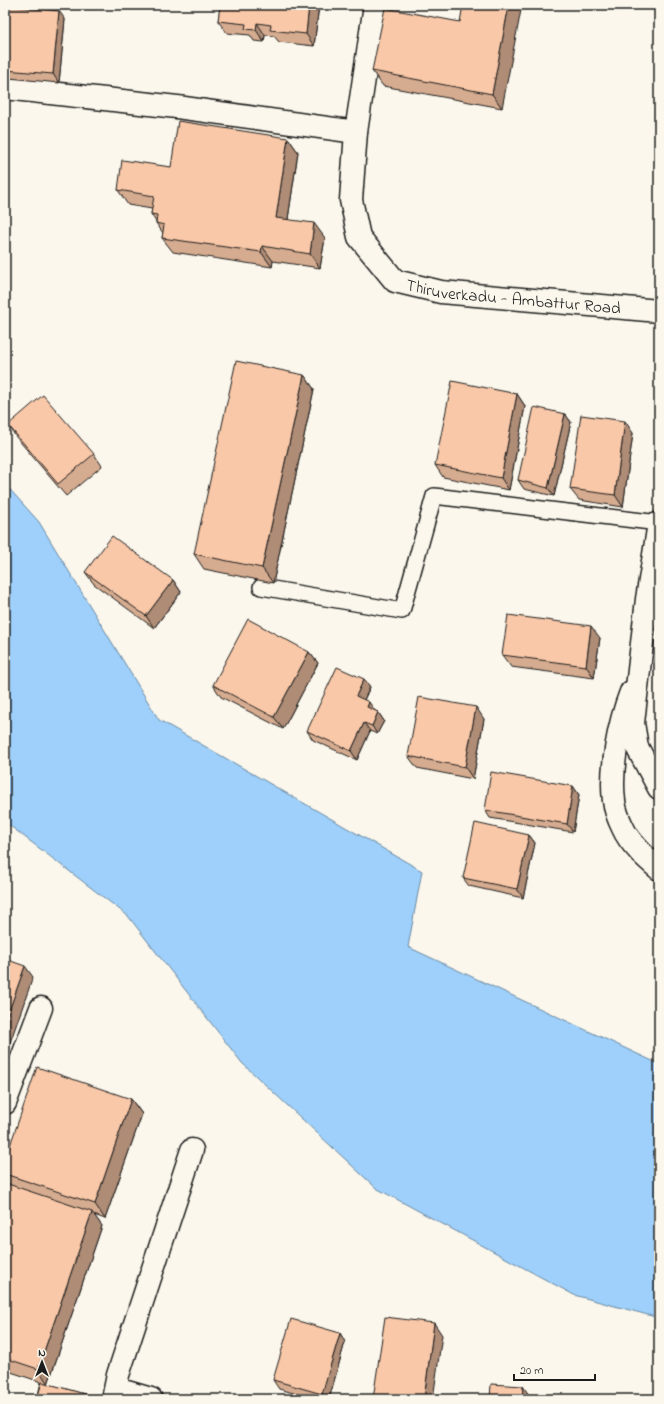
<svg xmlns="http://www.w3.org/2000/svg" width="664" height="1404" font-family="'Indie Flower',sans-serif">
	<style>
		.water { fill: #9ed0fb; stroke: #6a88a2 }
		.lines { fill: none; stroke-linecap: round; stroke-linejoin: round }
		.lane-casing { stroke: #1c1c1c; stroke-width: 18 }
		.street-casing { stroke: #1c1c1c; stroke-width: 25 }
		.secondary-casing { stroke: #1c1c1c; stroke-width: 25 }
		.lane { stroke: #fbf7ec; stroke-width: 15 }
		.street { stroke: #fbf7ec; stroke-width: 22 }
		.secondary { stroke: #fbf7ec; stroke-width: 22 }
		.wall { fill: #d6ac90; stroke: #1c1c1c }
		.shaded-wall { fill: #ae8c76; stroke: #1c1c1c }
		.building { fill: #f9c8a8; stroke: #1c1c1c }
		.labels { text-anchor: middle; stroke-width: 4; stroke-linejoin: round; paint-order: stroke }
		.street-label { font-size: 17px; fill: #1c1c1c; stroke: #fbf7ec }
	</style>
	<rect width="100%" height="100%" fill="#fbf7ec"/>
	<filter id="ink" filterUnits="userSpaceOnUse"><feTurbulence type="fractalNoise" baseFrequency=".025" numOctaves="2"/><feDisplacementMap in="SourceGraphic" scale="8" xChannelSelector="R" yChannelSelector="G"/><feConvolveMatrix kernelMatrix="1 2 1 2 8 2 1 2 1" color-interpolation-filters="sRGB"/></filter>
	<g filter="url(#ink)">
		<polygon class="water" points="5,484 39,522 159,720 422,871 408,947 659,1064 659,1318 574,1295 376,1188 242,1063 128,916 5,822"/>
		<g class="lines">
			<g class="lane-casing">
				<polyline id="lane" points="261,587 402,611 434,496 659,523"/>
			</g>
			<g class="street-casing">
				<g id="street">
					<polyline points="5,88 177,107 356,132"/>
					<path d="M631,692C619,723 610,768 614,801C615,809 619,820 623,828C630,844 646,858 659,869"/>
					<polyline points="5,1103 41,1008"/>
					<polyline points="113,1399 118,1375 192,1150"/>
					<polyline points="114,1399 127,1392 151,1399"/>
				</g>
			</g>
			<g class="secondary-casing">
				<g id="secondary">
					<path id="s1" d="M375,5L356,132L351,200L359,237L395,281L441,292L659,311"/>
					<polyline points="659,523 647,599 633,723 637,747 659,788"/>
				</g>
			</g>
			<use href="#lane" class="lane"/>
			<use href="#street" class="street"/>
			<use href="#secondary" class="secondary"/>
		</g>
		<g class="wall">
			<polygon points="217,5 319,5 314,46 279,42 274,36 265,35 264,42 254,41 250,35 227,33 218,21 220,9"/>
			<polygon points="65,19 59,83 9,78 5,72 5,50"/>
			<polygon points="460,22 502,108 383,86 372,71"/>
			<polygon points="288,138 298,152 288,219 325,238 320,268 273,261 272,267 173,252 162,238 163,233 156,223 156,222 151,214 152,209 128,205 118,190 171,167"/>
			<polygon points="304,375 314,389 273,583 204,569 194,554"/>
			<polygon points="517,394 525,406 509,490 443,477 435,465"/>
			<polygon points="565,414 571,422 554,496 524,489 518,480"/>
			<polygon points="8,425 94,454 102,466 66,496 16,437"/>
			<polygon points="633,433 623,507 579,500 570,489"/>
			<polygon points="85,572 173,580 181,592 154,628 94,584"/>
			<polygon points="600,638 594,678 511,667 502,655"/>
			<polygon points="309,652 318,663 283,729 221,697 213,685"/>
			<polygon points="364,679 370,687 364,700 375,711 378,712 384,721 377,734 370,731 357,760 313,740 307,731"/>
			<polygon points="484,719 473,779 417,768 408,756"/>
			<polygon points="573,786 579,795 573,832 490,818 485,810"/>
			<polygon points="529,835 535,843 523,898 469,886 463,878"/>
			<polygon points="131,1099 142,1114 105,1219 94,1215 102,1226 48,1384 88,1395 91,1399 37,1399 41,1382 5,1370 5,1183 9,1184 5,1178 5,1160"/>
			<polygon points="340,1333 345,1342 329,1399 315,1399 279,1389 273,1380"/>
		</g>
		<g class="shaded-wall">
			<polygon points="309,5 319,5 314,46 306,34"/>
			<polygon points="509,5 522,5 502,108 492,94"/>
			<polygon points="59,11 65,19 59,83 53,74"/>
			<polygon points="257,23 265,35 264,42 256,30"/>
			<polygon points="288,138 298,152 286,232 276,218"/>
			<polygon points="314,223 325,238 320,268 310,254"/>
			<polygon points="262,246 273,261 272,267 261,252"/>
			<polygon points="304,375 314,389 273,583 262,568"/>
			<polygon points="517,394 525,406 509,490 501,478"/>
			<polygon points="565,414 571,422 554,496 548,488"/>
			<polygon points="625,421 633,433 623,507 615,495"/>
			<polygon points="173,580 181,592 154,628 146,616"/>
			<polygon points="591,626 600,638 594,678 586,666"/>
			<polygon points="309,652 318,663 283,729 274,717"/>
			<polygon points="364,679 370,687 362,704 356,696"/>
			<polygon points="369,702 375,711 373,716 367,707"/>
			<polygon points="476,707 484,719 473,779 465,767"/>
			<polygon points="378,712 384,721 377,734 372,726"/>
			<polygon points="364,723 370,731 357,760 351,751"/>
			<polygon points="573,786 579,795 573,832 567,824"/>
			<polygon points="529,835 535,843 523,898 517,889"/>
			<polygon points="25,966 33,977 5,1057 5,1022"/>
			<polygon points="131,1099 142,1114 105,1219 95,1204"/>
			<polygon points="92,1212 102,1226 48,1384 38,1369"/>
			<polygon points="434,1323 442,1335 433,1399 424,1399"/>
			<polygon points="340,1333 345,1342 329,1399 325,1399 322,1394"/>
			<polygon points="523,1386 529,1395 529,1399 522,1399"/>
			<polygon points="88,1395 91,1399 87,1399"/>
		</g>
		<g class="building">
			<polygon points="220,5 309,5 306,34 270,30 271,25 257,23 256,30 245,29 246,24 218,21"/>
			<polygon points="463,5 509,5 492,94 372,71 385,8 460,22"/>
			<polygon points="10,6 59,11 53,74 5,70 5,50"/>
			<polygon points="178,121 288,138 276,218 314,223 310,254 262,246 261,252 162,238 164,225 156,223 157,215 151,214 154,196 118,190 122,160 171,167"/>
			<polygon points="236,361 304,375 262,568 194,554"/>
			<polygon points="452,381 517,394 501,478 435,465"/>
			<polygon points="43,395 94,454 58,484 8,425"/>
			<polygon points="534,407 565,414 548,488 518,480"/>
			<polygon points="581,415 625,421 615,495 570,489"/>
			<polygon points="112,536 173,580 146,616 85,572"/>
			<polygon points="508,615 591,626 586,666 502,655"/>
			<polygon points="248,619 309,652 274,717 213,685"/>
			<polygon points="337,667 364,679 356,696 369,702 367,707 378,712 372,726 364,723 351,751 307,731"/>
			<polygon points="419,697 476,707 465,767 408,756"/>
			<polygon points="491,772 573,786 567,824 485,810"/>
			<polygon points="475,823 529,835 517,889 463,878"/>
			<polygon points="5,959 25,966 5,1022"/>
			<polygon points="37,1067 131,1099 95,1204 5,1174 5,1160"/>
			<polygon points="5,1183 92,1212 38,1369 5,1358"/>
			<polygon points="385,1317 434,1323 424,1399 373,1399"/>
			<polygon points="291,1319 340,1333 322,1394 273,1380"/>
			<polygon points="42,1382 88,1395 87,1399 37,1399"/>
			<polygon points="491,1384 523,1386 522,1399 490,1399"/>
		</g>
	</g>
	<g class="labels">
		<g class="street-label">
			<text dy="6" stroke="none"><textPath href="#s1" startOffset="411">Thiruverkadu - Ambattur Road</textPath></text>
		</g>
	</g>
	<rect width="664" height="1404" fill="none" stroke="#fbf7ec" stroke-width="20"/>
	<rect x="10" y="10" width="644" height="1384" fill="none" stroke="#1c1c1c" stroke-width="1.5" filter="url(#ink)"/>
	<g transform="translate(42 1362)" stroke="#fbf7ec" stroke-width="3" paint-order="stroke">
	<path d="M0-3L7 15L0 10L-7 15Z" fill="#1c1c1c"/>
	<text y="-6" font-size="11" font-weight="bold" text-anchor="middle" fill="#1c1c1c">N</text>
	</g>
	<path d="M514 1374v6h81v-6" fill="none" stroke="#1c1c1c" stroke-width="2"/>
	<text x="520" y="1374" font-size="12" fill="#1c1c1c" stroke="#fbf7ec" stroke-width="3" paint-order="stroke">20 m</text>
</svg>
